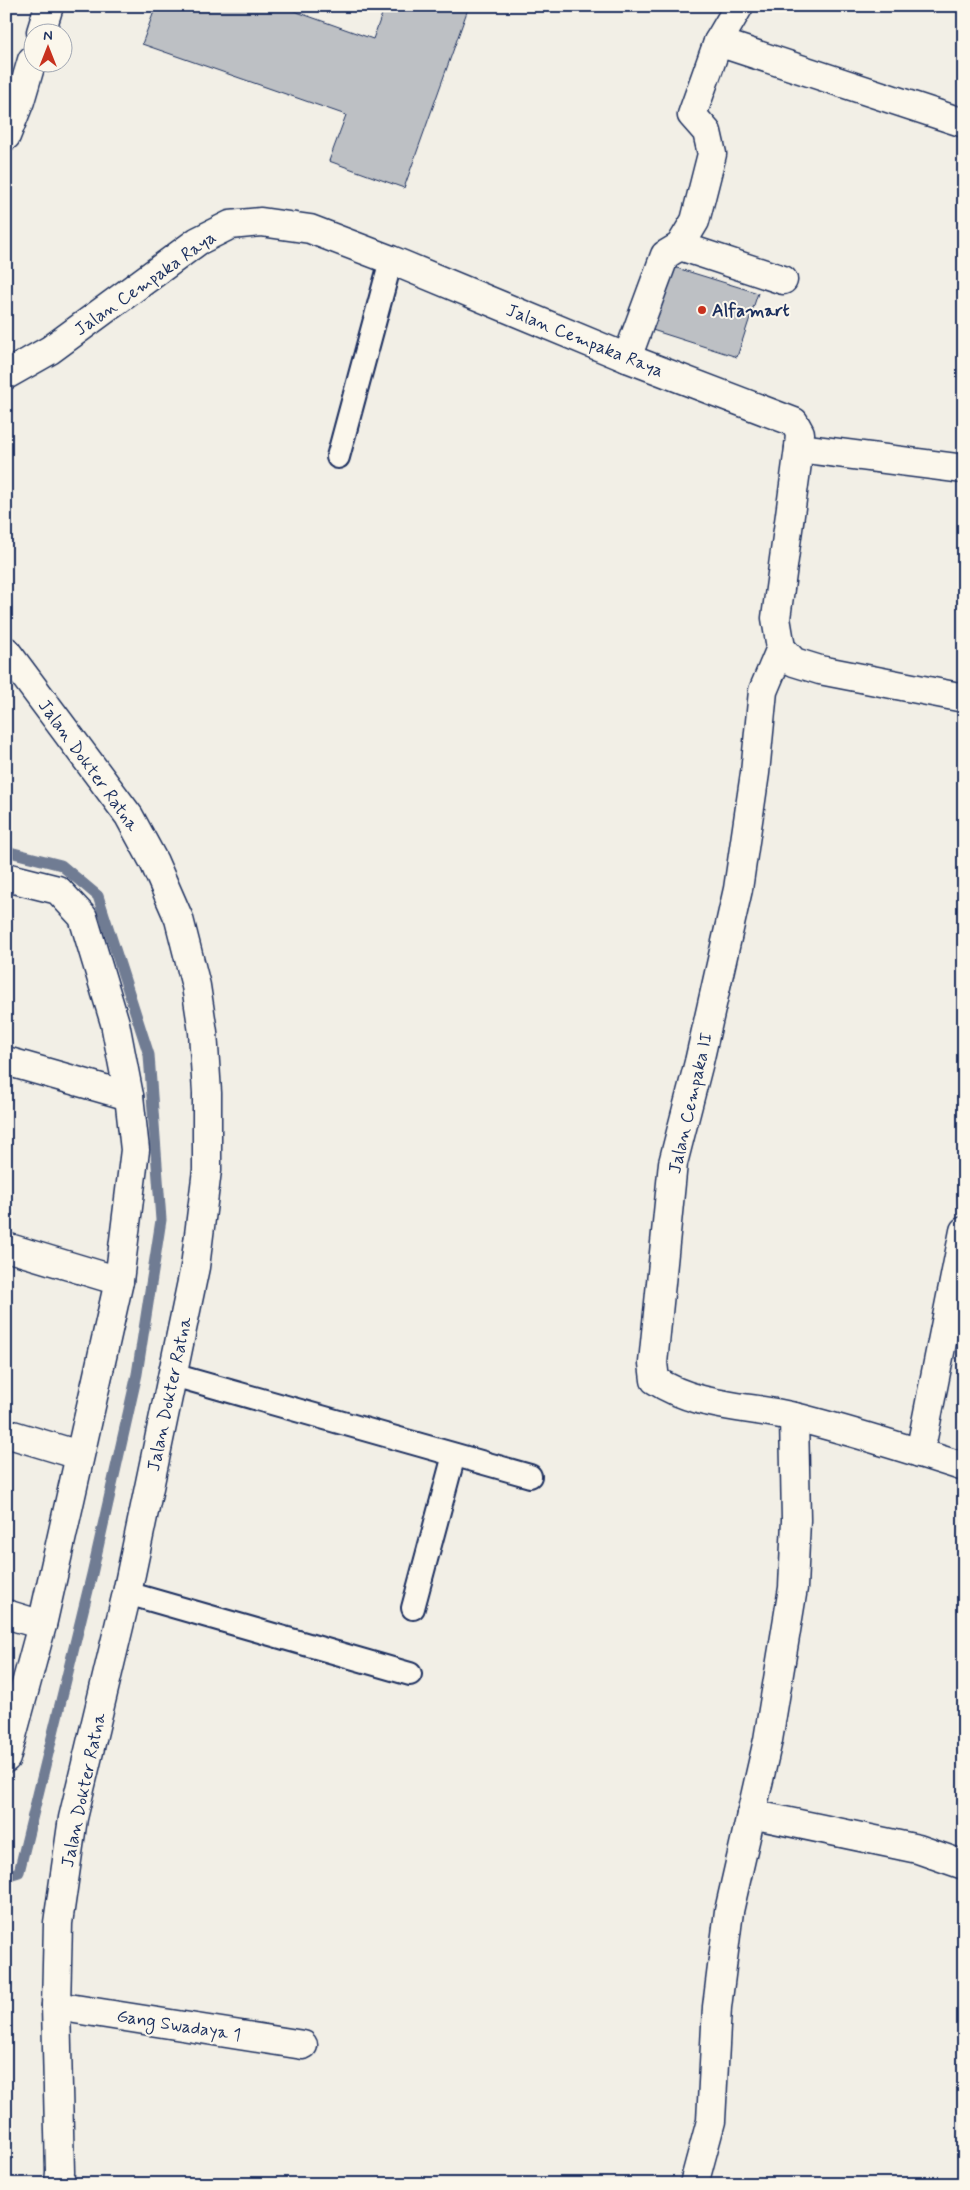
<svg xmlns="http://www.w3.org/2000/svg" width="970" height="2190" font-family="Mynerve,sans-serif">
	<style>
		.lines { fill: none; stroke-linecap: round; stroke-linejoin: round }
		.stream { stroke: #707b93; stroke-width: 11 }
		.building { fill: #bdc0c4; stroke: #1b2f5e }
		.service-casing { stroke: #1b2f5e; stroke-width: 26 }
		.minor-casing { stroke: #1b2f5e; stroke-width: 31 }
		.tertiary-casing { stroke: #1b2f5e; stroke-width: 31 }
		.secondary-casing { stroke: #1b2f5e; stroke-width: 31 }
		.service { stroke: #fbf7ec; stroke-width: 22 }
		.minor { stroke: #fbf7ec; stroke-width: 28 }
		.tertiary { stroke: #fbf7ec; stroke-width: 28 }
		.secondary { stroke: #fbf7ec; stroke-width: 28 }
		.poi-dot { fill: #c8321e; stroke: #fbf7ec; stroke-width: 2 }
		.labels { text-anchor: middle; stroke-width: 4; stroke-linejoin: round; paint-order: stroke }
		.street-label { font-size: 18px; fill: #1b2f5e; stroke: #fbf7ec }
		.poi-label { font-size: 18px; font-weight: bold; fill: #1b2f5e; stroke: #fbf7ec; text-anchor: start }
	</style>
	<rect width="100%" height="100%" fill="#f2efe6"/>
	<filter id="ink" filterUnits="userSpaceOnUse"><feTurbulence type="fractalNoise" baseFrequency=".02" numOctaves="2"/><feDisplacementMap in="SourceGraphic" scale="10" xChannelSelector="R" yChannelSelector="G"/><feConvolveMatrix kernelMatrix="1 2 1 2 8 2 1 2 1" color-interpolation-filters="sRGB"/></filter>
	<g filter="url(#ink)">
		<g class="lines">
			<polyline class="stream" points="6,851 61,865 98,896 149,1055 161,1220 137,1374 92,1574 19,1872 6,1876"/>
		</g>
		<g class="building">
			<polygon points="156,6 280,6 373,39 385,6 469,6 404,188 329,161 346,115 142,44"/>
			<polygon points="667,265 758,293 737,357 646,328"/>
		</g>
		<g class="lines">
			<g class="service-casing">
				<g id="service">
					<polyline points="338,457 391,260"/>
					<polyline points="173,1375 530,1476"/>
					<polyline points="127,1593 410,1674"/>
					<polyline points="413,1608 454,1455"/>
				</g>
			</g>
			<g class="minor-casing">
				<g id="minor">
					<polyline points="718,42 964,123"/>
					<polyline points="680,246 783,280"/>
					<polyline points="627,358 665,255 680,246 695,221 712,154 707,132 692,115 718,42 739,6"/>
					<polyline points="799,448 964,469"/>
					<path d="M781,648L763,691L755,773L738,889L699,1062L673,1163L653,1363L655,1380C695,1407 749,1406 795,1417C852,1431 908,1449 964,1467"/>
					<polyline points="6,877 58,890 83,917 115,1023 129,1096 135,1150 119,1281 42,1625 6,1758"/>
					<polyline points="6,1061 129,1096"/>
					<polyline points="6,1247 119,1281"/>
					<polyline points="6,1433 79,1455"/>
					<polyline points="920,1453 964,1231"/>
					<polyline points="6,1614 42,1625"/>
					<polyline points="751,1814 918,1849 964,1865"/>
					<polyline points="56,2006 303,2045"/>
					<polyline points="694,2184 711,2121 717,2007 729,1911 768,1740 793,1588 796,1520 794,1417"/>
				</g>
			</g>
			<g class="tertiary-casing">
				<g id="tertiary">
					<polyline points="6,375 50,350 198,241 230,225 261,222 310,229 391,260 627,358 794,422 800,433 799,448 776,618 781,648 794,662 820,670 964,698"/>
					<polyline points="6,651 129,816 154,862 179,919 196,986 203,1032 207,1093 207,1170 195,1267 127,1593 73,1818 58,1923 56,2006 60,2172 59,2184"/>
				</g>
			</g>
			<g class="secondary-casing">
				<g id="secondary">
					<polyline points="41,32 49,6"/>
					<polyline points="6,136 20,101 32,60"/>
				</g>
			</g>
			<use href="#service" class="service"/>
			<use href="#minor" class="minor"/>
			<use href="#tertiary" class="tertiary"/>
			<use href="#secondary" class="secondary"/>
		</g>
	</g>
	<circle class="poi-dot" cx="702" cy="310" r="5"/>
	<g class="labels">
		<g class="street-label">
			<text transform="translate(145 283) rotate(-35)" y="6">Jalan Cempaka Raya</text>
			<text transform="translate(585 340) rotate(22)" y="6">Jalan Cempaka Raya</text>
			<text transform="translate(89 765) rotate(54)" y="6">Jalan Dokter Ratna</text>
			<text transform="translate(690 1103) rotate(-77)" y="6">Jalan Cempaka II</text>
			<text transform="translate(169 1394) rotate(-78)" y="6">Jalan Dokter Ratna</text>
			<text transform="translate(83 1790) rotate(-78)" y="6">Jalan Dokter Ratna</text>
			<text transform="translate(179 2025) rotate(9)" y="6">Gang Swadaya 1</text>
		</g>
		<g class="poi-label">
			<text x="712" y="316">Alfamart</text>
		</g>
	</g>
	<rect width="970" height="2190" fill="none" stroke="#fbf7ec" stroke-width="25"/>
	<rect x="12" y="12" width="945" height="2165" fill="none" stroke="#1b2f5e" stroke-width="2" filter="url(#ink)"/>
	<g transform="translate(48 48)"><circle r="24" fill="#fbf7ec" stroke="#a1a7b3"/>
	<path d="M0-4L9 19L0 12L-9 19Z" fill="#c8321e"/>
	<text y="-8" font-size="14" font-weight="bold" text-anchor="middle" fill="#1b2f5e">N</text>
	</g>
</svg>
